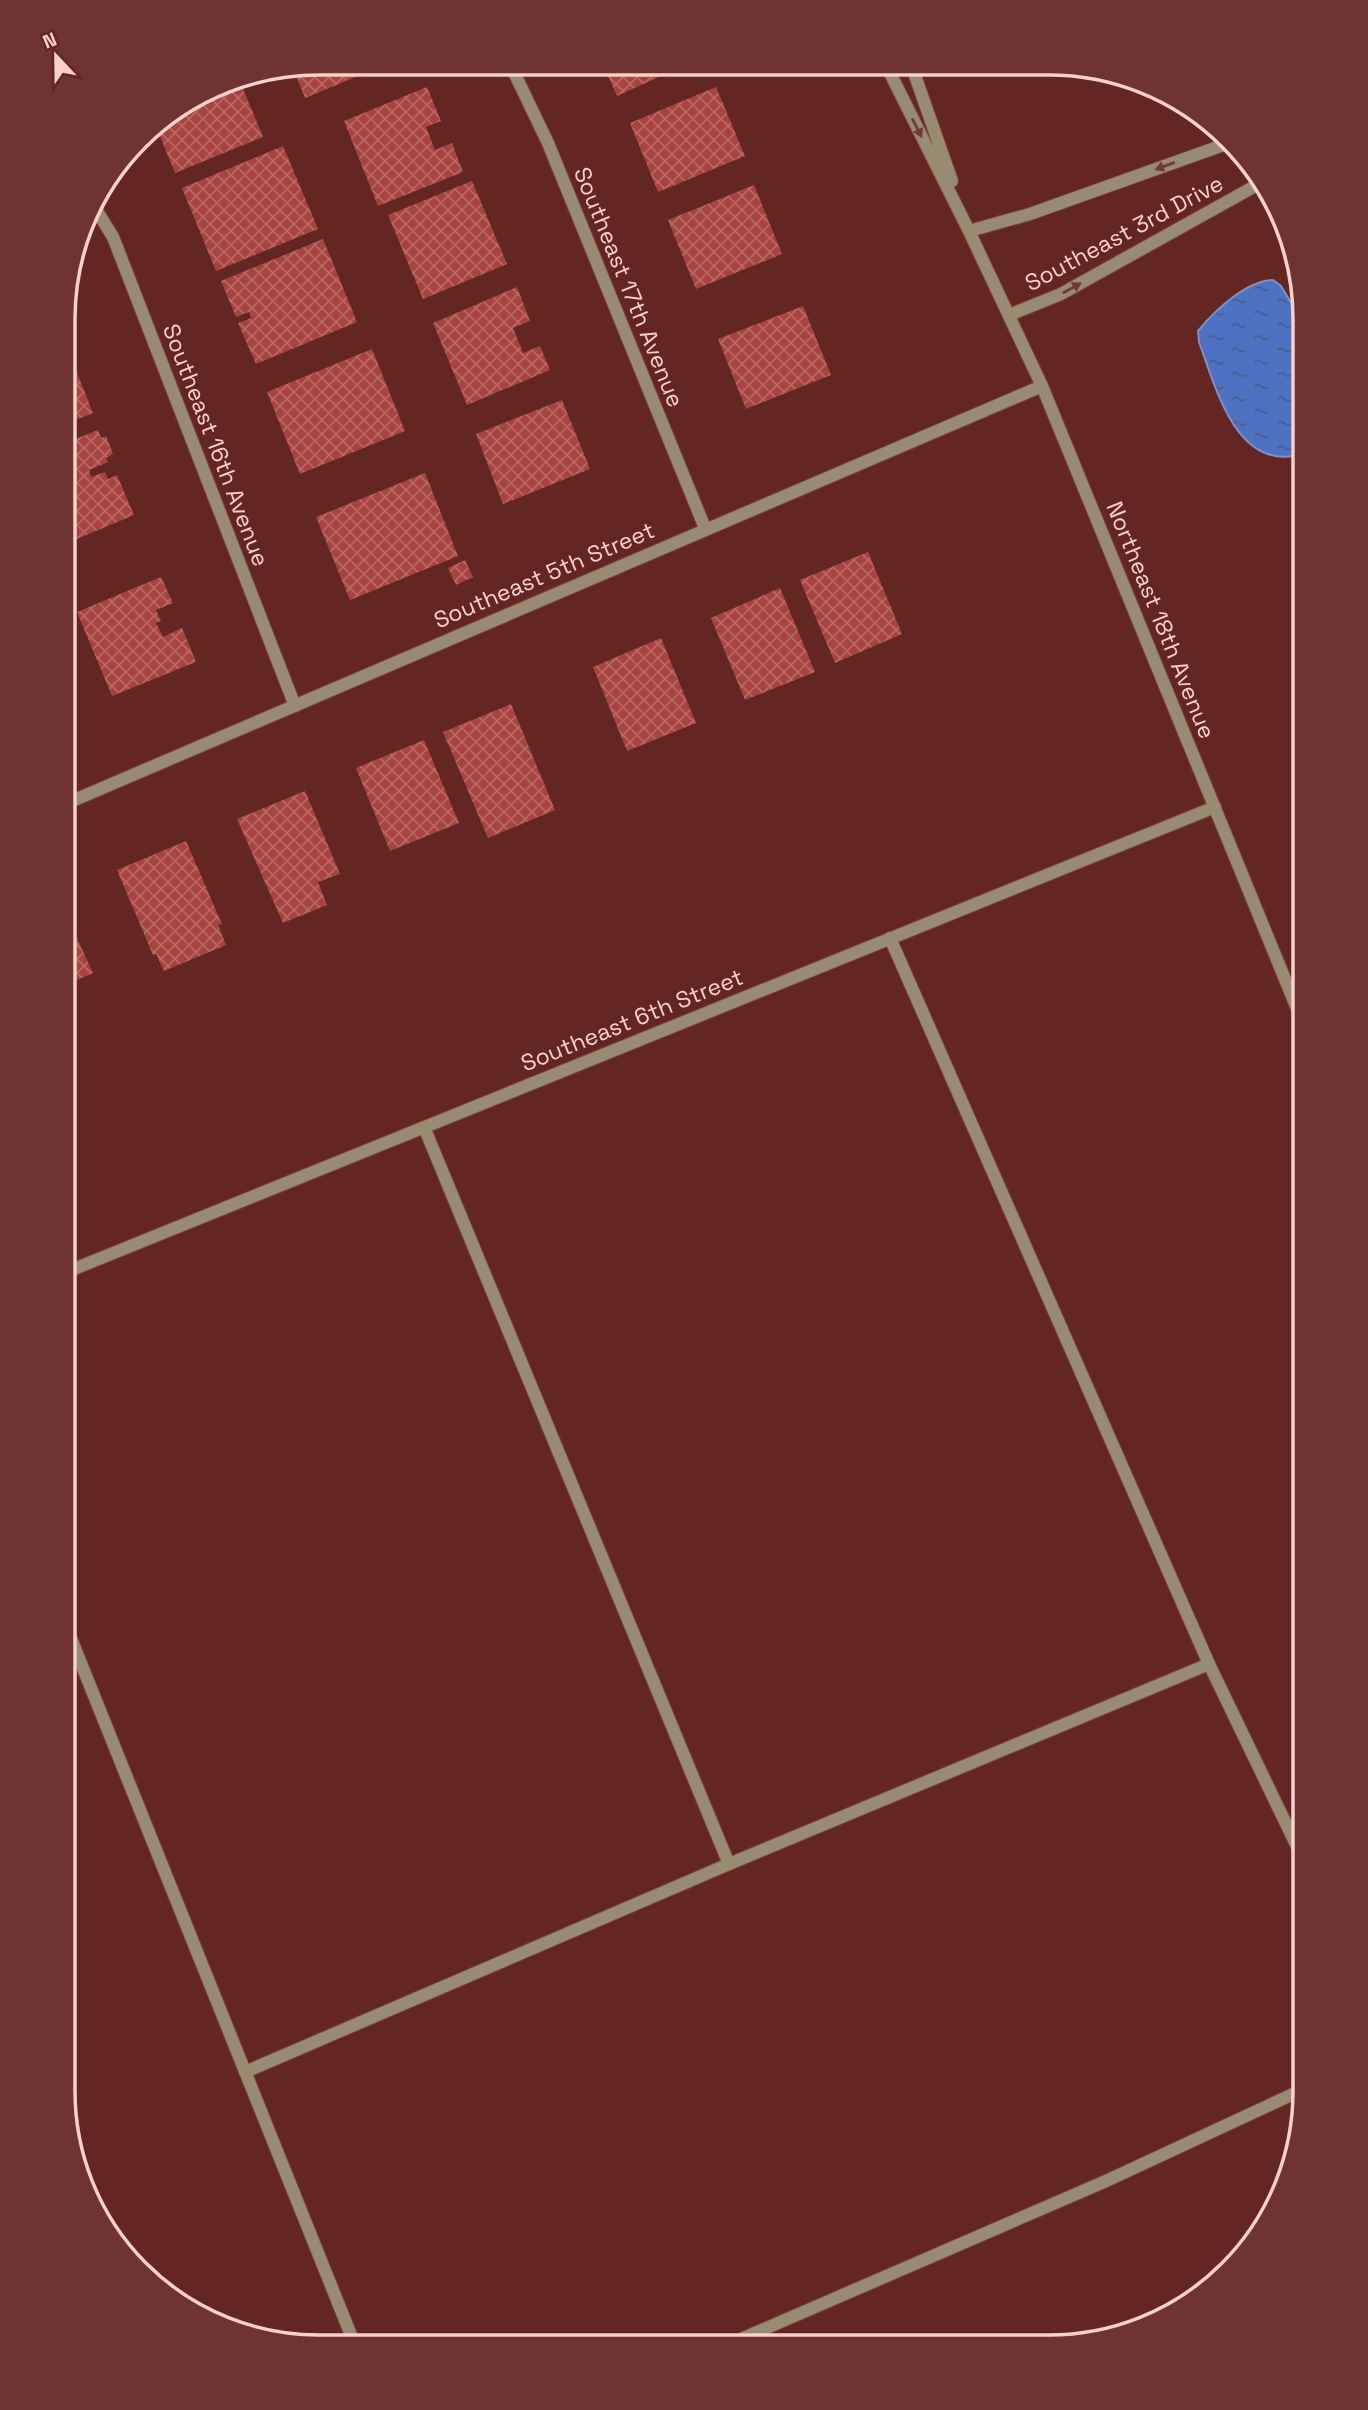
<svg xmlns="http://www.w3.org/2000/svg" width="1368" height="2410" font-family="'Space Grotesk',sans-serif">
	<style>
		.water { fill: url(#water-ripples); stroke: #818ec5; stroke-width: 2 }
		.building { fill: url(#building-cross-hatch) }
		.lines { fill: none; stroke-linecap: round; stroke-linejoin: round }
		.minor-casing { stroke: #7e4542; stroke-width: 14 }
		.minor { stroke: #988b71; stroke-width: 12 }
		.oneway { fill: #6e3a33 }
		.labels { text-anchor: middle; stroke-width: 6; stroke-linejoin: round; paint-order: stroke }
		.street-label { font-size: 23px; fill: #f8d1cd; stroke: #632623 }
		.rim { fill: none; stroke: #f8d1cd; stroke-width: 3.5 }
	</style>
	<defs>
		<pattern id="water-ripples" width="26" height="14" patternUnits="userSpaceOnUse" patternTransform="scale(1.75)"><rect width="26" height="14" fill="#4e71c2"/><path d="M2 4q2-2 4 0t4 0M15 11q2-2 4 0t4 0" fill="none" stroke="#4c5d8d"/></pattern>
		<pattern id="building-cross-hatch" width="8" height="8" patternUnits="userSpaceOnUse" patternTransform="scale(1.75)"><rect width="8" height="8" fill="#a84440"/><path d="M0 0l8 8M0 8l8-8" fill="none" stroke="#b96763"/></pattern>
	</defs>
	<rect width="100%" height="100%" fill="#632623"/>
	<path class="water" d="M1273,280L1281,286L1305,326V453C1237,476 1216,388 1199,342L1198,331C1215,310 1246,281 1273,280Z"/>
	<g class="building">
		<polygon points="319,63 389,63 305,98 293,68"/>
		<polygon points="603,65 685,65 617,96"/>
		<polygon points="239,79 263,137 175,173 155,124 221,82"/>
		<polygon points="427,87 441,121 426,127 435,150 452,143 463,172 378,206 344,121"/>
		<polygon points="716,87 745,156 658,192 630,123"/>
		<polygon points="283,146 318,229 216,271 182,188"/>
		<polygon points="472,181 507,264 423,299 388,215"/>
		<polygon points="754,185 782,254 696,289 668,220"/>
		<polygon points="323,239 357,322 256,364 238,323 251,318 249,312 236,317 221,281"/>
		<polygon points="517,287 530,321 513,328 523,353 540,346 550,370 467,405 433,323"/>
		<polygon points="803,306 831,375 746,409 718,339"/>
		<polygon points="65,342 93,413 65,424"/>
		<polygon points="372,349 405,431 300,474 267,392"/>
		<polygon points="562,400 590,469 503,504 476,434"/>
		<polygon points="98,430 101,438 106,436 113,454 106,458 108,462 89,470 91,477 105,472 108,479 117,475 134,515 65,544 65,443"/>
		<polygon points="425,473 458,556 350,600 316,517"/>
		<polygon points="868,552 902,634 835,663 800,580"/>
		<polygon points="465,560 473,577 456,585 448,568"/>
		<polygon points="161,577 173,603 156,610 161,621 156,623 163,637 182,628 196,662 112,696 77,612"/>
		<polygon points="780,588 815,672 745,700 711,618"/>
		<polygon points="661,638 696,723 627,751 593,667"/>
		<polygon points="511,704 555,810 488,838 443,732"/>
		<polygon points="424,740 459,823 390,851 356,768"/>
		<polygon points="305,791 340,874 318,882 327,905 283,923 237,819"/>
		<polygon points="186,841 222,924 218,925 226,945 164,971 156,954 153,955 117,870"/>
		<polygon points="64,910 93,973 64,986"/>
	</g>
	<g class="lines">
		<g class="minor-casing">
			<g id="minor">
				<polyline points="510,64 548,143 705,528"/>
				<polyline points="887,67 969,231 1042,386 1305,1028"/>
				<polyline points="912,67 952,181"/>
				<polyline points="92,203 113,237 295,706"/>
				<polyline points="969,231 1030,214 1229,143"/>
				<polyline points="1009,315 1061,294 1257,185"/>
				<polyline points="65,804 1042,386"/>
				<polyline points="890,938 1209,1664 1304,1861"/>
				<polyline points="424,1127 729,1864"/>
				<polyline points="64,1273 1215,807"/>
				<polyline points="64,1621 355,2345"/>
				<polyline points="245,2072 729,1864 1209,1664"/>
				<polyline points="725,2346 1106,2181 1304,2089"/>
			</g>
		</g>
		<use href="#minor" class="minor"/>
	</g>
	<defs><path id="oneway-solid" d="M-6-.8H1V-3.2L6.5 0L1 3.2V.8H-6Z" transform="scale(1.75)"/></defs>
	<g class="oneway">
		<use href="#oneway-solid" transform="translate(917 128) rotate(63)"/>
		<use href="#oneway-solid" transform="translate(1165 166) rotate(160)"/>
		<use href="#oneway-solid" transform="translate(1072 288) rotate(-29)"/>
	</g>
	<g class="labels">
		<g class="street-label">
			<text transform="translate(1124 233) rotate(-28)" y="8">Southeast 3rd Drive</text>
			<text transform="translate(629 287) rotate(68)" y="8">Southeast 17th Avenue</text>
			<text transform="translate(216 445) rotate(69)" y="8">Southeast 16th Avenue</text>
			<text transform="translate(544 575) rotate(-23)" y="8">Southeast 5th Street</text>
			<text transform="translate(1161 620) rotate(68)" y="8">Northeast 18th Avenue</text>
			<text transform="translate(632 1020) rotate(-22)" y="8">Southeast 6th Street</text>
		</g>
	</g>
	<path d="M0 0H1368V2410H0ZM319 75H1049A244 244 0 0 1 1293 319V2091A244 244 0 0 1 1049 2335H319A244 244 0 0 1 75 2091V319A244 244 0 0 1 319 75Z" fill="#6f3431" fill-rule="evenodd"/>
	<path class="rim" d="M319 75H1049A244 244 0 0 1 1293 319V2091A244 244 0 0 1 1049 2335H319A244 244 0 0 1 75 2091V319A244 244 0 0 1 319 75Z"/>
	<g transform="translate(56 56) rotate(338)" stroke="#632623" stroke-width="5" paint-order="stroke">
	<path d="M0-5L12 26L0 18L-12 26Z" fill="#f8d1cd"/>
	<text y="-10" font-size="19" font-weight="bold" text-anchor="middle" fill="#f8d1cd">N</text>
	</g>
</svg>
